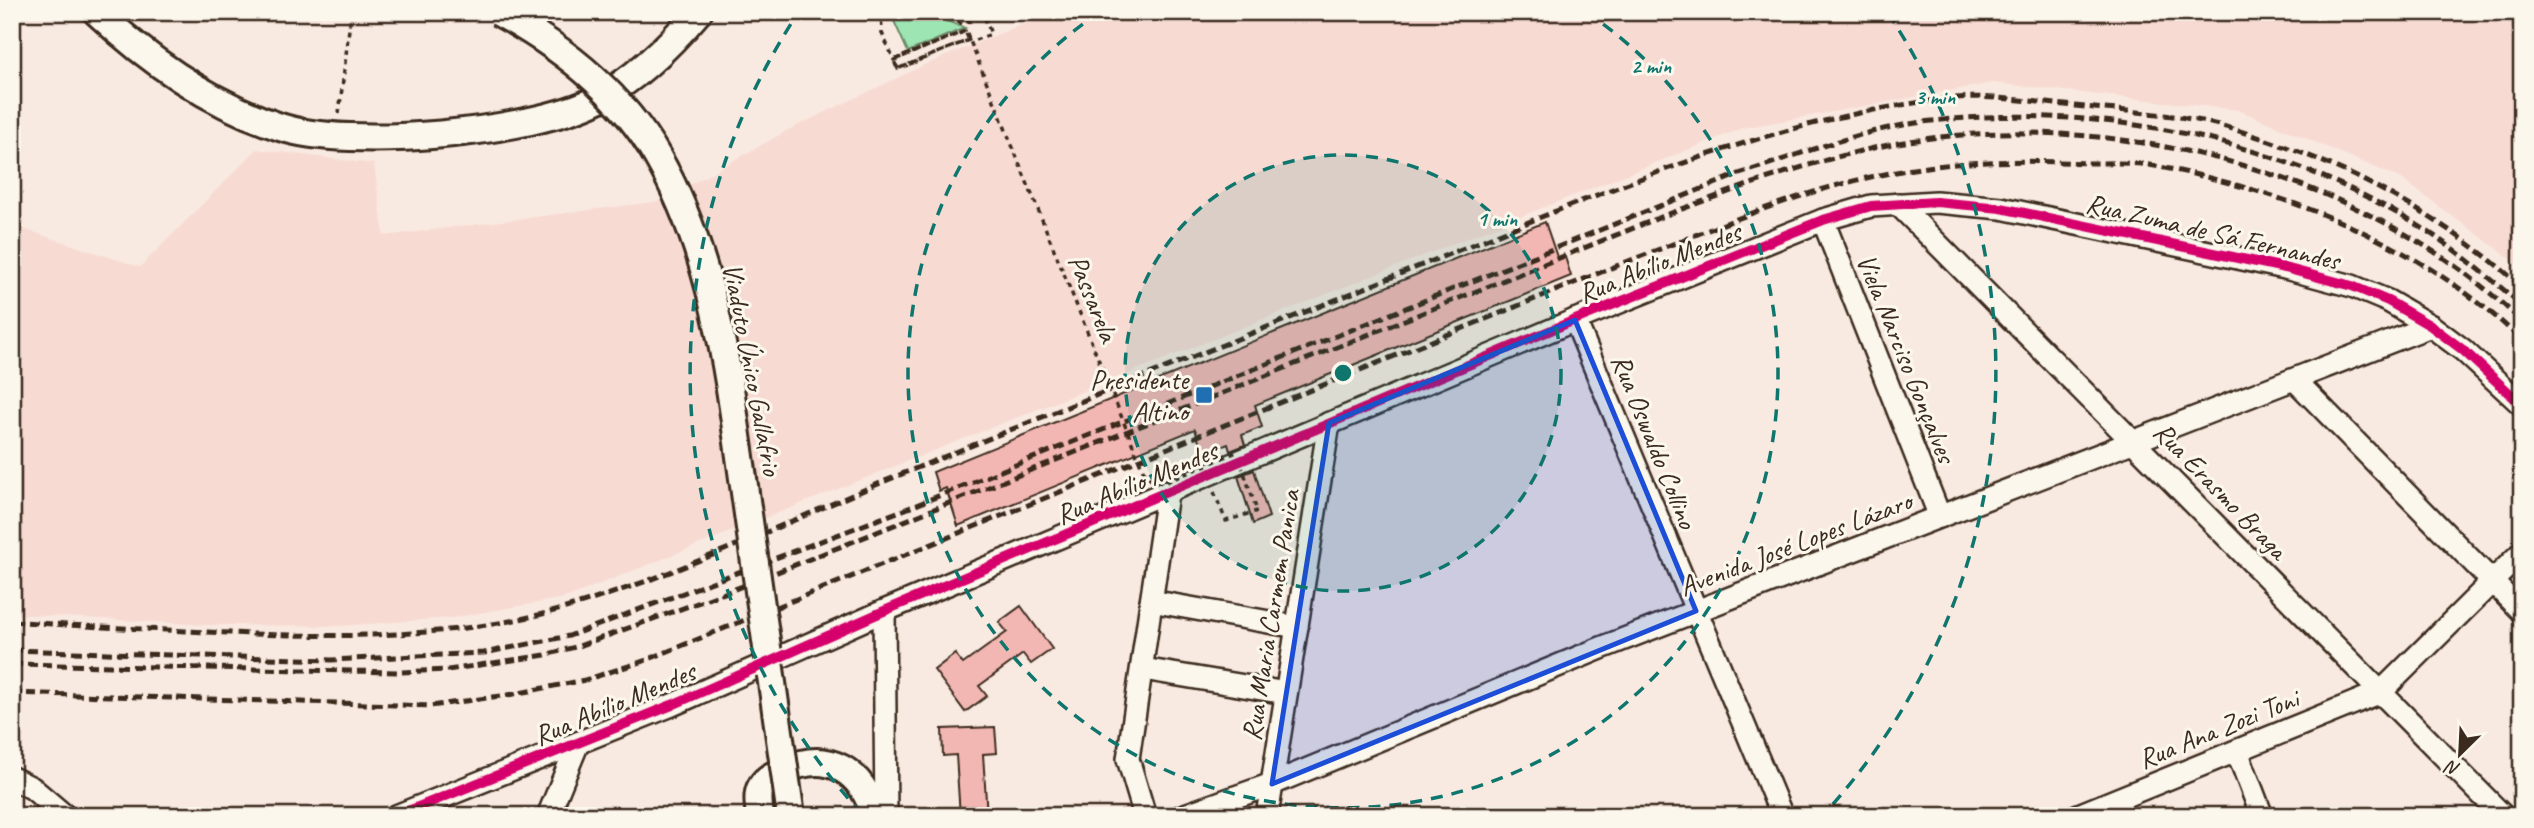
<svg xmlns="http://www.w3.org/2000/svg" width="2534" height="828" font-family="Caveat,sans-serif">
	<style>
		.built { fill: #f7dbd3 }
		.green { fill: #9de5b3; stroke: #6c8868; stroke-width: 2 }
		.building { fill: #f3b7b3; stroke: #3b2a1e; stroke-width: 2 }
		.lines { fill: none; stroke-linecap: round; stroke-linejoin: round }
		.minor-casing { stroke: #3b2a1e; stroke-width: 26 }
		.major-casing { stroke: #3b2a1e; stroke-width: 32 }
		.path { stroke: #3b2a1e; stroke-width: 3.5; stroke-dasharray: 5 5; stroke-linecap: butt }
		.minor { stroke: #fbf7ec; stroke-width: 21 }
		.major { stroke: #fbf7ec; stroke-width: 26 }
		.rail { stroke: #3b2a1e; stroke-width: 5; stroke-dasharray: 10 5; stroke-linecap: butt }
		.major-bridge-casing { stroke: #3b2a1e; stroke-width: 32; stroke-linecap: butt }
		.path-bridge { stroke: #3b2a1e; stroke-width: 3.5; stroke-dasharray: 5 5; stroke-linecap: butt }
		.major-bridge { stroke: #fbf7ec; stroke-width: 26 }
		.cycleway-casing { stroke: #fbf7ec; stroke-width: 15 }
		.cycleway { stroke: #d6006c; stroke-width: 10 }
		.marked { fill: #1d4ed8; fill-opacity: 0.2; stroke: #1d4ed8; stroke-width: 5; stroke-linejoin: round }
		.ring { fill: none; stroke: #0f766e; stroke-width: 3.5; stroke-dasharray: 12 9 }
		.poi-dot { fill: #1f6fb2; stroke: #fbf7ec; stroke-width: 2.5 }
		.labels { text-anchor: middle; stroke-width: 6; stroke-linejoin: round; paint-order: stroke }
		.street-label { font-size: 28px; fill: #3b2a1e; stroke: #fbf7ec }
		.poi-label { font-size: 28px; fill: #3b2a1e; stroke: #fbf7ec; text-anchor: end }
		.centre { fill: #0f766e; stroke: #fbf7ec; stroke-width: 3.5 }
		.ring-label { font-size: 21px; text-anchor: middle; font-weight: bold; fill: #0f766e; stroke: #fbf7ec; stroke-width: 6; stroke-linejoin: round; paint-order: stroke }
	</style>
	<rect width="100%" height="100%" fill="#f9eae1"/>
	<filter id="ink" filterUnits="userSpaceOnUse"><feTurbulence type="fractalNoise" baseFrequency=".0143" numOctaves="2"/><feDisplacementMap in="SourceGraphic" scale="14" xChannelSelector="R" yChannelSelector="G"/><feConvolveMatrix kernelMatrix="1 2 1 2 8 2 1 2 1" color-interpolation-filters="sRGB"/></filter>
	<g filter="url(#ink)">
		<polygon class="built" points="1051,12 2522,12 2522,267 2400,178 2238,110 1993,83 1743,128 565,598 452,618 341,626 206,625 12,614 12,225 140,267 257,149 374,164 384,236 661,201 788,130 924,65"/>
		<polygon class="green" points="925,12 965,28 908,52 894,21 898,17 890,12"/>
		<g class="building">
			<polygon points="1545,222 1558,260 1565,257 1571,276 1255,405 1262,427 1242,435 1245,445 1230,451 1228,444 1203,454 1195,429 958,526 946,488 939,491 933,472"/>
			<polygon points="1254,470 1269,517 1253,524 1238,476"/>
			<polygon points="1021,606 1052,649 1031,664 1023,654 979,686 987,696 965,712 934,670 955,654 963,664 1007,632 999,622"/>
			<polygon points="995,727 997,753 983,754 987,816 960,816 956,755 943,756 942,729"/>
		</g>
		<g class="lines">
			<g class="minor-casing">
				<g id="minor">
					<polyline points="1898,204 2503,816"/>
					<polyline points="1823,220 1940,517"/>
					<polyline points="1575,320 1782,816"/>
					<polyline points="2295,380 2522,612"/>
					<polyline points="1151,601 1297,627"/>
					<polyline points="884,611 886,816"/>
					<polyline points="1143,669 1286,693"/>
					<polyline points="2237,751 2262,816"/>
					<polyline points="12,778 32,788 65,816"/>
					<polyline points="396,816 672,705 884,611 1575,320 1823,220 1871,206 1936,202 2001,208 2285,268 2352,286 2388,301 2431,326 2463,350 2522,405"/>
					<polyline points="548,816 578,743"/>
					<polyline points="1145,816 1128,759 1167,494"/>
					<polyline points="1182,816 1272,784 1601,648 2431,326"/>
					<polyline points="1267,816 1329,423"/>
					<polyline points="2076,816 2381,692 2522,552"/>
				</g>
			</g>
			<g class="major-casing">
				<g id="major">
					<path d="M97,12C150,62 211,104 280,127C350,150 532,133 598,99C637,78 670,45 698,12"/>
					<path d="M760,816C759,808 757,796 760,789C765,778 774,775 785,770C829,749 863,772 875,816"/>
				</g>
			</g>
			<g class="path">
				<polyline points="881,12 882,33 894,60 965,31 969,40"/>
				<polyline points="940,12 962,24 984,16 991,34 970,42"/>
				<polyline points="339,114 351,12"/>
				<polyline points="1214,492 1226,521 1257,511"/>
			</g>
			<use href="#minor" class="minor"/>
			<use href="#major" class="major"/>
			<g class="rail">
				<path d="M12,621C70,626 127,628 185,631C313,637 444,643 569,607C680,574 784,523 890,479C1079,401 1270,327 1459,250C1619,186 1782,116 1954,98C1993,95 2035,102 2074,106C2121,111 2172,113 2219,125C2329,156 2437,210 2522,287"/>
				<path d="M12,650L331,660L484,653L569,636L911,507L1739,174C1799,155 1860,130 1923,122C2089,102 2268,135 2412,222C2452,245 2487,276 2522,305"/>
				<path d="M12,664L399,672L448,670L545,655L579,646L730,591L1661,217C1738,188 1818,158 1898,143C2106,106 2369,171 2522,322"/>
				<path d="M12,693L431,706L514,694L585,680L644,661L1626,262C1714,229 1803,188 1896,172C1959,160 2022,160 2086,163C2106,163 2129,162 2149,165C2283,189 2424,244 2522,341"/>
			</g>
			<g class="major-bridge-casing">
				<path id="major-bridge" d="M498,12C561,46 620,92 657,156C718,262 730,388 747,507C762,610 777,713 791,816"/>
			</g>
			<polyline class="path-bridge" points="969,40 897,69 894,60 965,31 969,40 898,69 894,60 966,31 1143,470 1152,481 1165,483 1237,452 1257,511"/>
			<use href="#major-bridge" class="major-bridge"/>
			<g class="cycleway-casing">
				<polyline id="cycleway" points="396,816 672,705 884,611 1575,320 1823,220 1871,206 1936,202 2001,208 2285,268 2352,286 2388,301 2431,326 2463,350 2522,405"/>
			</g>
			<use href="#cycleway" class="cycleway"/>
		</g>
	</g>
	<path class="marked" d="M1575,320L1696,611L1272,784L1329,423Z"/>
	<circle cx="1343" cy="373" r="218" fill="#0f766e" fill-opacity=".12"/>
	<g class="ring">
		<circle cx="1343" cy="373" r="218"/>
		<path d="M1586 12A435 435 0 1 1 1100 12"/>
		<path d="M862 814A653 653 0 0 1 798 13M1888 13A653 653 0 0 1 1824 814"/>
	</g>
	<rect class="poi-dot" x="1195" y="386" width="18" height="18" rx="3.5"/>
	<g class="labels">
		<g class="street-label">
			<text transform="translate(2213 231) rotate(13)" y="10">Rua Zuma de Sá Fernandes</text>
			<text transform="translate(1659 262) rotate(-22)" y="10">Rua Abílio Mendes</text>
			<text transform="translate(1094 298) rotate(68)" y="10">Passarela</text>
			<text transform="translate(1907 358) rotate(68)" y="10">Viela Narciso Gonçalves</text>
			<text transform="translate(753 369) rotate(79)" y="10">Viaduto Único Gallafrio</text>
			<text transform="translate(1655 441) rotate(68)" y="10">Rua Oswaldo Collino</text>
			<text transform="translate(1136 482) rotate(-23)" y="10">Rua Abílio Mendes</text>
			<text transform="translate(2221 490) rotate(46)" y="10">Rua Erasmo Braga</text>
			<text transform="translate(1795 543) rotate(-21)" y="10">Avenida José Lopes Lázaro</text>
			<text transform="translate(1270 615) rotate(-81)" y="10">Rua Maria Carmem Panica</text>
			<text transform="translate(614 703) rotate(-23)" y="10">Rua Abílio Mendes</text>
			<text transform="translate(2218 728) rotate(-22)" y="10">Rua Ana Zozi Toni</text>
		</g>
		<g class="poi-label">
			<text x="1188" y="389">Presidente<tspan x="1188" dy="32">Altino</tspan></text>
		</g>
	</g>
	<circle cx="1343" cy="373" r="10" class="centre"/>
	<g class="ring-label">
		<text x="1651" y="73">2 min</text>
		<text x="1935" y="104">3 min</text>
		<text x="1497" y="226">1 min</text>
	</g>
	<rect width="2534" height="828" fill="none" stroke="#fbf7ec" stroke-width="42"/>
	<rect x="21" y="21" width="2492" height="786" fill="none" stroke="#3b2a1e" stroke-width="2.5" filter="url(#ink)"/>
	<g transform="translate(2460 754) rotate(204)" stroke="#fbf7ec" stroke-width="5" paint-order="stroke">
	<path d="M0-5L12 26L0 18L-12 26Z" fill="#3b2a1e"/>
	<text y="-10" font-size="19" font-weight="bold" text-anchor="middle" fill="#3b2a1e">N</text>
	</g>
</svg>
